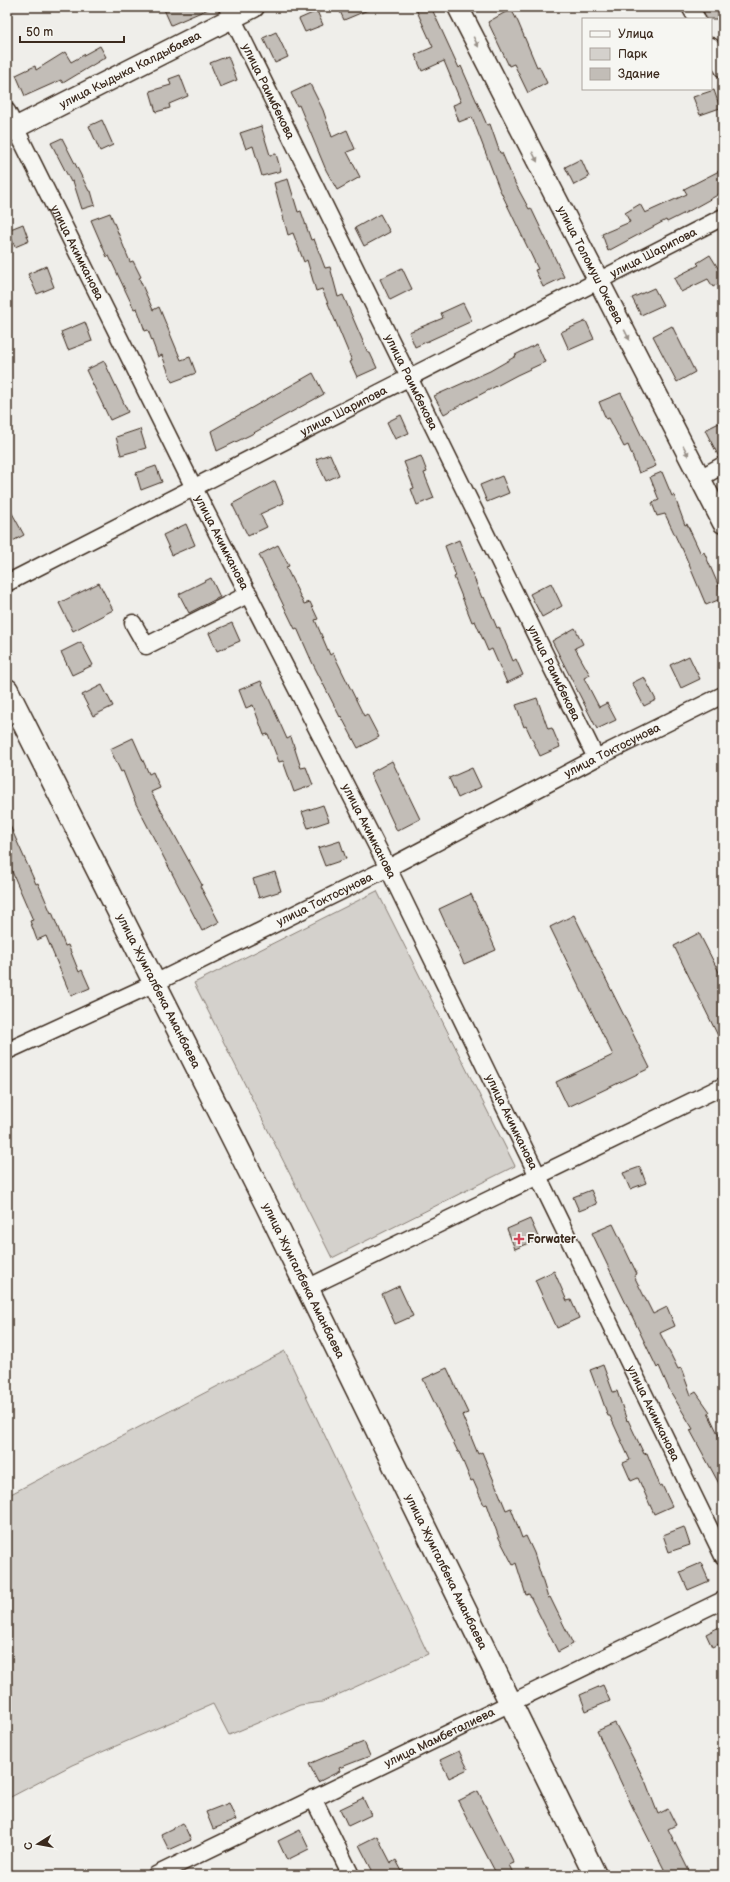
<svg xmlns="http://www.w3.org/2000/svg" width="730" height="1882" font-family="'Balsamiq Sans',sans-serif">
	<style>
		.green { fill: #d4d1cc; stroke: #887e75 }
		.building { fill: #c2bdb7; stroke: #3b2a1e }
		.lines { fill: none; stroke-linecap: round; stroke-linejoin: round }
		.minor-casing { stroke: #3b2a1e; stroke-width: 19 }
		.tertiary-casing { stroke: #3b2a1e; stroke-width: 23 }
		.primary-casing { stroke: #3b2a1e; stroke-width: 25 }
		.minor { stroke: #f6f6f2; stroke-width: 16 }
		.tertiary { stroke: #f6f6f2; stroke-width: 20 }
		.primary { stroke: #f6f6f2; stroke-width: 22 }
		.oneway { fill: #989088 }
		.poi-dot { fill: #d1495b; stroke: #f6f6f2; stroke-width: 1.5 }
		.labels { text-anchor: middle; stroke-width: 3.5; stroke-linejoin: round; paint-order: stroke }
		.street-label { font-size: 12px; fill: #3b2a1e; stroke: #f6f6f2 }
		.poi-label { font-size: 12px; font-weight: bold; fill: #3b2a1e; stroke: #f6f6f2; text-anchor: start }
	</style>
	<rect width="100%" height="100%" fill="#efeeea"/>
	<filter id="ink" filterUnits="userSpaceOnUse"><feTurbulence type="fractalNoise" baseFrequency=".025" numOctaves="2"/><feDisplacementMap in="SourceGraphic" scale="8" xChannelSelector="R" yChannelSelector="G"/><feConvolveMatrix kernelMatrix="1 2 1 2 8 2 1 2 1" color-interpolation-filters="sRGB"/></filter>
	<g filter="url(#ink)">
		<g class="green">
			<polygon points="377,891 515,1166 332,1258 194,983"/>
			<polygon points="285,1351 428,1654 322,1702 300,1705 229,1735 213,1704 72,1765 7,1799 7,1496"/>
		</g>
		<g class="building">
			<polygon points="163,7 213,7 171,25"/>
			<polygon points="338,7 375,7 344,20"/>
			<polygon points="415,7 431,7 459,68 461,66 487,125 490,124 500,153 502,153 515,183 529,209 531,208 564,277 543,287 535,270 538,269 499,188 472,117 459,122 453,105 461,102 444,61 422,71 415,55 433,47"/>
			<polygon points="702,7 723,7 723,19 706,19"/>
			<polygon points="511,9 518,22 537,67 539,66 547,83 528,93 514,64 509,66 488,22"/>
			<polygon points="317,11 323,25 305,32 299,19"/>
			<polygon points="276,32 288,57 275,63 263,38"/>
			<polygon points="100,46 106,57 63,83 61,80 25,96 16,75 35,66 36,70 65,52 71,62"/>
			<polygon points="228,56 237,80 220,87 210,63"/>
			<polygon points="180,75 188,96 169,104 170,108 156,112 150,91 171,85 169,79"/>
			<polygon points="310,84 323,110 332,137 347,130 355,149 347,152 360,177 337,190 326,170 299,105 297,106 291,93"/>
			<polygon points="714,90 720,108 700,115 693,97"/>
			<polygon points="102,120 113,145 100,151 89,126"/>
			<polygon points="261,126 270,155 276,154 281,171 262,176 253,146 246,149 240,133"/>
			<polygon points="62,138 89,191 91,191 95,205 82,209 73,181 71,182 51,143"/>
			<polygon points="581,159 589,177 574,185 565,167"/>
			<polygon points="723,169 723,192 687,212 667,222 666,220 608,251 602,234 630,222 625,213 640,204 645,213 687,194 684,189"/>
			<polygon points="288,179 298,212 301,211 311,240 314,239 325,268 330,267 338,297 343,295 368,353 370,353 377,368 357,377 350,362 352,361 322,289 316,291 307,260 304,262 293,233 288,235 274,183"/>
			<polygon points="110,213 130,262 133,261 141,277 139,278 153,310 159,307 181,360 190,357 196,373 172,382 162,355 158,357 148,330 145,331 137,308 134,309 109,256 107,257 91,220"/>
			<polygon points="380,214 390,232 364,246 355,228"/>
			<polygon points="23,224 29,241 15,247 8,230"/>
			<polygon points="710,255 723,276 723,281 713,287 708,279 681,292 674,278 699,265 697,263"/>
			<polygon points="46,266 54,287 37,294 28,274"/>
			<polygon points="402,268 412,289 390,300 380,279"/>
			<polygon points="654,288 663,305 641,315 632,298"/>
			<polygon points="463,303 472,321 415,347 409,332 443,318 441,313"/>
			<polygon points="586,321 594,339 569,350 561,332"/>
			<polygon points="85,322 92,341 68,350 61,332"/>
			<polygon points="672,326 695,372 677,382 653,336"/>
			<polygon points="537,344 545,362 517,375 444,414 434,396 490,371 516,356 515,355"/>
			<polygon points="104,361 128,412 110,420 86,370"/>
			<polygon points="313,373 324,394 250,435 217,451 211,431"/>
			<polygon points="621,393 656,466 639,473 628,445 624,447 609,418 606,419 599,402"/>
			<polygon points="401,415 409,433 395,439 387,422"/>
			<polygon points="723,421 723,456 719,457 705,430"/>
			<polygon points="140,429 146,448 121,455 116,437"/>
			<polygon points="330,454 339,475 326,481 316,459"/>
			<polygon points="421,456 427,472 424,473 434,498 417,505 411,489 414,488 404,462"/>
			<polygon points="156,466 162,482 141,490 136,473"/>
			<polygon points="662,472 672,496 674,495 685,525 687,524 701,554 704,552 723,596 723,598 706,605 682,548 681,548 665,514 657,516 652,503 659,500 650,477"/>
			<polygon points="502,476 509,493 487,502 480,485"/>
			<polygon points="275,481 284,503 260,514 267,527 248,536 232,504"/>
			<polygon points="7,504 24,535 7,544"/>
			<polygon points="186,524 195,545 172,555 163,535"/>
			<polygon points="459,540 482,598 484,597 497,628 499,627 513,661 516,659 523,675 507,683 492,649 488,651 475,621 472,622 454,577 456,576 445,546"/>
			<polygon points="278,545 289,566 286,567 304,604 310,602 318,619 315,620 330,655 333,653 364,716 367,714 379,737 358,748 341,716 340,717 312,662 297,628 295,629 259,555"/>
			<polygon points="211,578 220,597 189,613 179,594"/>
			<polygon points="99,583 113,610 73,631 59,603"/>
			<polygon points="551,583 562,606 542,617 530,594"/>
			<polygon points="232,623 240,641 217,651 209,633"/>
			<polygon points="575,628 583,644 575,648 590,675 584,678 599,707 607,703 616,720 597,729 552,641"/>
			<polygon points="81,642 93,665 72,675 61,652"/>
			<polygon points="689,656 700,679 681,688 670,665"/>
			<polygon points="644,677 656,700 644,706 632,683"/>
			<polygon points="261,681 287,739 291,737 301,768 306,767 313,785 294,792 283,761 279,762 268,734 264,735 253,705 246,708 239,690"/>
			<polygon points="102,685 113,706 93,716 82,695"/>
			<polygon points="537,698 548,729 552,728 560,747 540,756 526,726 524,727 516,705"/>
			<polygon points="133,738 149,774 153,772 160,788 151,792 202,885 200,886 219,922 202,931 136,804 123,771 121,772 110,749"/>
			<polygon points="392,761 420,819 397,831 370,773"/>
			<polygon points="472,768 481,787 458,798 449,778"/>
			<polygon points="323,805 329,821 308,828 302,812"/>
			<polygon points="7,819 36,884 38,883 51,913 52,912 65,946 68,945 79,972 82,970 90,988 71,996 46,936 37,940 30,921 33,920 7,860"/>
			<polygon points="340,841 346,859 325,866 318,848"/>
			<polygon points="275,872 281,891 259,898 253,879"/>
			<polygon points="471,894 496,950 464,964 439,909"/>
			<polygon points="574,915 650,1068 568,1107 556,1082 613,1055 550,927"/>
			<polygon points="699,933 723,980 723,1046 674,946"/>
			<polygon points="640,1167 646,1183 630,1189 623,1173"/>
			<polygon points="591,1190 597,1204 579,1211 573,1197"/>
			<polygon points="530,1219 539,1239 515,1249 507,1229"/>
			<polygon points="613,1224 637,1274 634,1276 653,1314 667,1307 675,1326 660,1333 678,1369 681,1368 691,1395 696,1392 710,1412 708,1413 723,1444 723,1491 690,1430 693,1429 670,1391 659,1366 657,1368 592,1233"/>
			<polygon points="554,1271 567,1301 571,1300 579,1318 557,1328 535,1280"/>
			<polygon points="399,1286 413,1316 395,1324 382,1294"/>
			<polygon points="603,1365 613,1392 617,1391 627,1421 628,1420 644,1454 647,1453 660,1486 662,1485 672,1506 654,1514 638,1478 631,1481 623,1463 630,1460 610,1416 608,1416 597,1385 596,1386 590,1370"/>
			<polygon points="447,1368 468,1413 462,1415 478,1454 482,1452 506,1510 511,1508 522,1538 526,1536 534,1553 548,1598 550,1597 573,1644 558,1652 529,1594 526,1595 516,1563 513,1565 499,1538 487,1504 484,1505 473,1480 471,1481 459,1452 458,1452 423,1379"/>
			<polygon points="684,1527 690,1545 669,1552 663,1535"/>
			<polygon points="701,1563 709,1581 688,1590 680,1572"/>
			<polygon points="723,1625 723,1642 712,1647 706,1634"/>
			<polygon points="603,1685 610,1701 586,1711 580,1695"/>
			<polygon points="615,1723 646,1783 658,1814 668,1809 676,1825 668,1829 691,1875 667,1875 633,1808 597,1731"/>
			<polygon points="364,1742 370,1756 339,1768 340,1771 318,1782 309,1764 332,1754"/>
			<polygon points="459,1751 468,1769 449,1778 440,1760"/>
			<polygon points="478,1791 514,1863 509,1865 514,1875 497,1875 458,1801"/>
			<polygon points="363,1798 371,1815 348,1826 340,1809"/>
			<polygon points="229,1803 236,1820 213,1829 206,1812"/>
			<polygon points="183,1823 191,1840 169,1850 161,1834"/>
			<polygon points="300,1830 309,1849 287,1860 278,1841"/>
			<polygon points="377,1836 391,1863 396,1860 404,1875 367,1875 373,1872 359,1845"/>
		</g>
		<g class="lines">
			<g class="minor-casing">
				<g id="minor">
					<path id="s1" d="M227,7L596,758"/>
					<polyline points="690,7 697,19"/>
					<polyline points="711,46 723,69"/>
					<path id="s2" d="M7,111L194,488L388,868L723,1556"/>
					<polyline points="700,478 723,465"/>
					<path id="s3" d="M7,583L723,217"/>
					<polyline points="133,623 146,646 249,594"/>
					<path id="s4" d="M7,1051L155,983L388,868L596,758L723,695"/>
					<polyline points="307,1288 723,1086"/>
					<polyline points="313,1798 351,1875"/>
					<path id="s5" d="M156,1875L723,1600"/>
				</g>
			</g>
			<g class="tertiary-casing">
				<g id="tertiary">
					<path id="s6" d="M458,7L723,523"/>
					<path id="s7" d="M7,132L254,7"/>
				</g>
			</g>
			<g class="primary-casing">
				<g id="primary">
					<path id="s8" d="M7,690L266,1204L595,1875"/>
				</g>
			</g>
			<use href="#minor" class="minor"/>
			<use href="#tertiary" class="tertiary"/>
			<use href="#primary" class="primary"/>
		</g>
		<defs><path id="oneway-solid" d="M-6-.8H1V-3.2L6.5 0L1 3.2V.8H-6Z"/></defs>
		<g class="oneway">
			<use href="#oneway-solid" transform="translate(476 42) rotate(63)"/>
			<use href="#oneway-solid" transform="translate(535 157) rotate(63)"/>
			<use href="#oneway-solid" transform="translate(627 335) rotate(63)"/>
			<use href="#oneway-solid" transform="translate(686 451) rotate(63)"/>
		</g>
	</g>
	<path class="poi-dot" d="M517 1233h4v4h4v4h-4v4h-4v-4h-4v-4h4z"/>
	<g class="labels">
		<g class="street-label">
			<text dy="4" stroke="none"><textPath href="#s7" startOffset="138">улица Кыдыка Калдыбаева</textPath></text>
			<text dy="4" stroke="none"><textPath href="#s1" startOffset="94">улица Раимбекова</textPath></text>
			<text dy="4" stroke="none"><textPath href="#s2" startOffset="158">улица Акимканова</textPath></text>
			<text dy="4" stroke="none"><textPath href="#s3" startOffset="726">улица Шарипова</textPath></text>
			<text dy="4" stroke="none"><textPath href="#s6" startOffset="290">улица Толомуш Океева</textPath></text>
			<text dy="4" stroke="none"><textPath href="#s1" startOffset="418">улица Раимбекова</textPath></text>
			<text dy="4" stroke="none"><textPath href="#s3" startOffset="378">улица Шарипова</textPath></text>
			<text dy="4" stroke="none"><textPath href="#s2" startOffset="482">улица Акимканова</textPath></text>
			<text dy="4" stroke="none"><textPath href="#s1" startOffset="742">улица Раимбекова</textPath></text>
			<text dy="4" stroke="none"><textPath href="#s4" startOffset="676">улица Токтосунова</textPath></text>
			<text dy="4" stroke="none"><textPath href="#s2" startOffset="806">улица Акимканова</textPath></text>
			<text dy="4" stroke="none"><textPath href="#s4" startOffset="352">улица Токтосунова</textPath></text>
			<text dy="4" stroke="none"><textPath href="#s8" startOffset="337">улица Жумгалбека Аманбаева</textPath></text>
			<text dy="4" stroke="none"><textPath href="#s2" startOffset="1130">улица Акимканова</textPath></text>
			<text dy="4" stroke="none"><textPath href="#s8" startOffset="661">улица Жумгалбека Аманбаева</textPath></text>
			<text dy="4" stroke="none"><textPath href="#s2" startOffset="1454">улица Акимканова</textPath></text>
			<text dy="4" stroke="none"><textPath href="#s8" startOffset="985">улица Жумгалбека Аманбаева</textPath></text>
			<text dy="4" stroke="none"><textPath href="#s5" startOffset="315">улица Мамбеталиева</textPath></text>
		</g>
		<g class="poi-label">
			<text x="527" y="1243">Forwater</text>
		</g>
	</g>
	<rect width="730" height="1882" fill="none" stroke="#f6f6f2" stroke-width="24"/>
	<rect x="12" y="12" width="706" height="1858" fill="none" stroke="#3b2a1e" stroke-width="1.5" filter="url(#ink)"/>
	<rect x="582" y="18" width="130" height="72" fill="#f6f6f2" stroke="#aba49d"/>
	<rect x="590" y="31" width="20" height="6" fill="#f6f6f2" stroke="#aba49d"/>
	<text x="618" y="38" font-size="12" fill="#3b2a1e">Улица</text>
	<rect x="590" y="48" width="20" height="12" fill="#d4d1cc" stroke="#aba49d"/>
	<text x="618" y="58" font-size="12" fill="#3b2a1e">Парк</text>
	<rect x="590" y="68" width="20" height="12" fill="#c2bdb7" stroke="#aba49d"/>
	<text x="618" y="78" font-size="12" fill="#3b2a1e">Здание</text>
	<g transform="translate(38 1844) rotate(259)" stroke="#f6f6f2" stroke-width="3" paint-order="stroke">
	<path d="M0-3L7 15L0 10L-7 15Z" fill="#3b2a1e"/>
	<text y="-6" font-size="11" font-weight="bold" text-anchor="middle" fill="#3b2a1e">С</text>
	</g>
	<path d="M20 36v6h104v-6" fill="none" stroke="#3b2a1e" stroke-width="2"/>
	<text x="26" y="36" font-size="12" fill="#3b2a1e" stroke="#f6f6f2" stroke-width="3" paint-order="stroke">50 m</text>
</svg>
